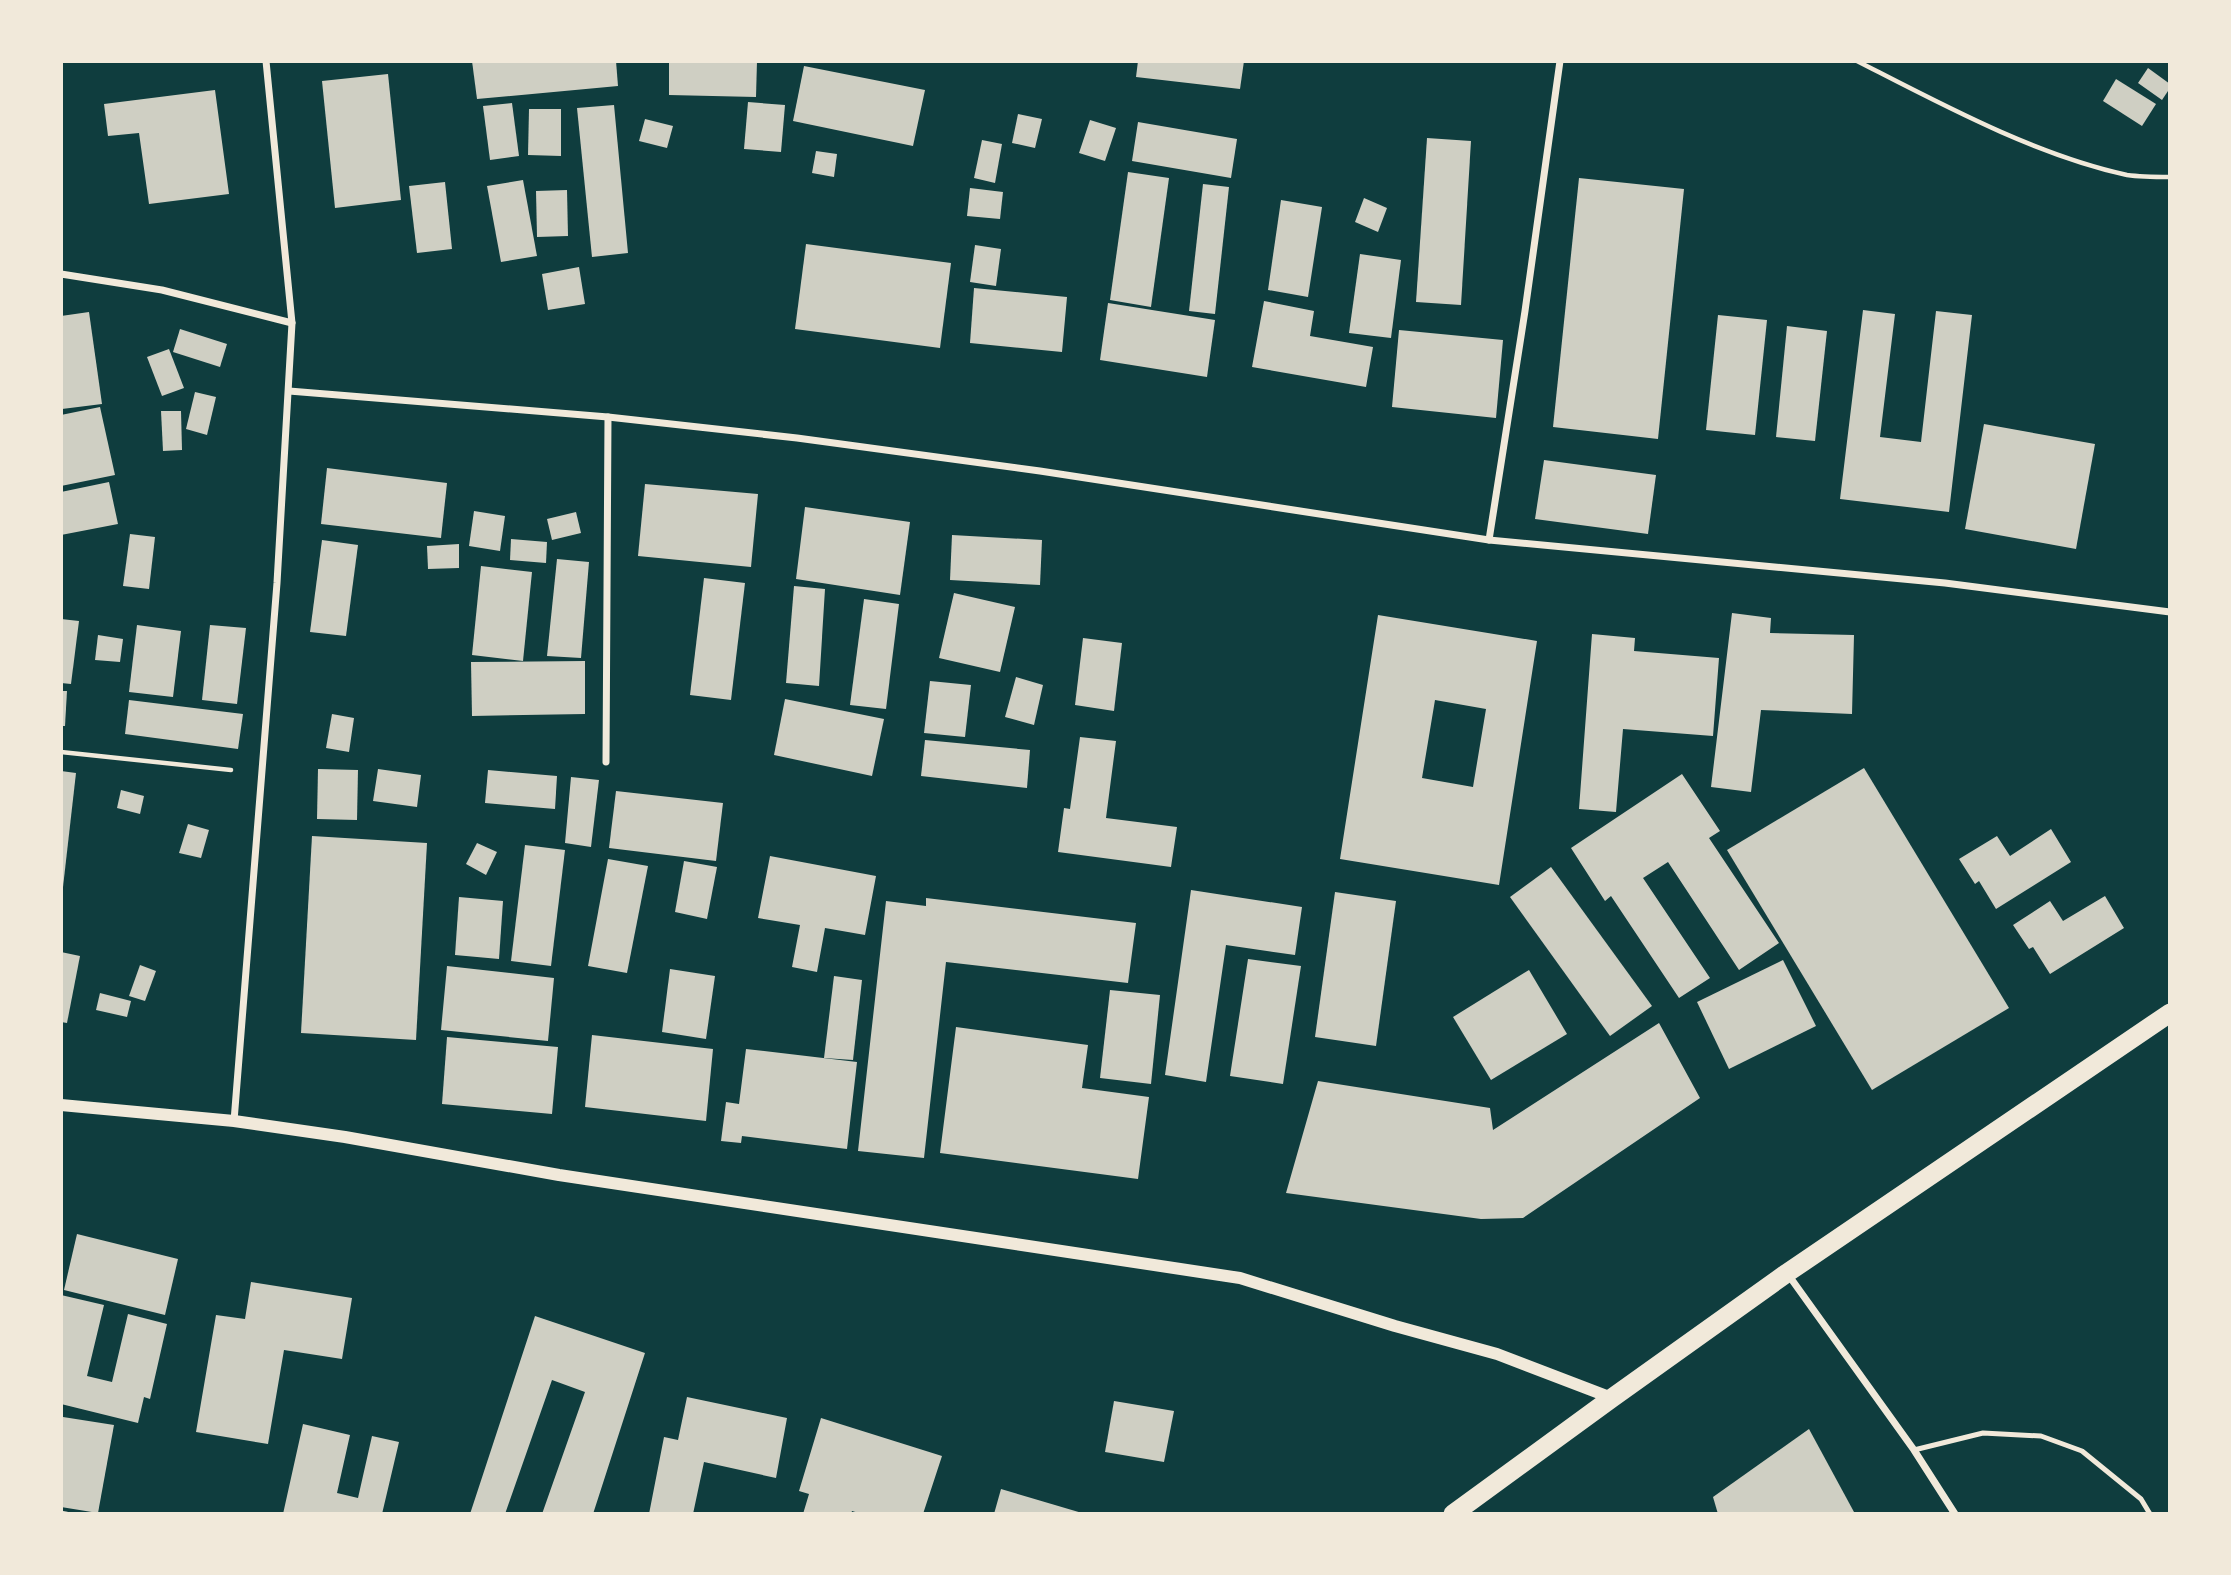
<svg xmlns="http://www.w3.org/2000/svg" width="2231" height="1575" font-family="Arial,sans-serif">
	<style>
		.building { fill: #cfcfc3; fill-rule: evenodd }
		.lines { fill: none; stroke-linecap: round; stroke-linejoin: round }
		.path { stroke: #f1e9da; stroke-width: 4.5 }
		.service { stroke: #f1e9da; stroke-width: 5 }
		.minor { stroke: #f1e9da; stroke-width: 7 }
		.tertiary { stroke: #f1e9da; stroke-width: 12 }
		.trunk { stroke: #f1e9da; stroke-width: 19 }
	</style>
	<rect width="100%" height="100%" fill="#0f3d3e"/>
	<g class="building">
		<polygon points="472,61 616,61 618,86 477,99"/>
		<polygon points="669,61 757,61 756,97 669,95"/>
		<polygon points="1138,61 1244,61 1240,89 1136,77"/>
		<polygon points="804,66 925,90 913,146 793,121"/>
		<polygon points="2148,68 2170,84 2170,88 2162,100 2138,83"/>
		<polygon points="388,74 401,200 335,208 322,81"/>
		<polygon points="2116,79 2156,104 2142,126 2103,101"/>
		<polygon points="215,90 229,194 149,204 139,133 108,136 104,104"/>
		<polygon points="748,102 785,105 781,152 744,149"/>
		<polygon points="512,103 519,156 490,160 483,106"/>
		<polygon points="614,105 628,253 592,257 577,108"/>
		<polygon points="529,109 561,109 561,156 528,155"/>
		<polygon points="1018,114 1042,119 1035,148 1012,143"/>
		<polygon points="645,119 673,126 667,148 639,141"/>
		<polygon points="1090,120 1116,128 1105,161 1079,153"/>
		<polygon points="1138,122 1237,139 1231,178 1132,161"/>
		<polygon points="1427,138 1471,141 1461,305 1416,302"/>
		<polygon points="982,140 1002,144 995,183 974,178"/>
		<polygon points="816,151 837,154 834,177 812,173"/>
		<polygon points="1128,172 1169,178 1151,307 1110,300"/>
		<polygon points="1579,178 1684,189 1658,439 1553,427"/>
		<polygon points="523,180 537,256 501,262 487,186"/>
		<polygon points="445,182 452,249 417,253 409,186"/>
		<polygon points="1203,184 1229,187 1215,314 1189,311"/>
		<polygon points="970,188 1003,192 1000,219 967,216"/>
		<polygon points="567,190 568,236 537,237 536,191"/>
		<polygon points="1364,198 1387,208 1378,232 1355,222"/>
		<polygon points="1281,200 1322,207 1308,297 1268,290"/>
		<polygon points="806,244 951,263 940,348 795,329"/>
		<polygon points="975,245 1001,249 996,286 970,282"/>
		<polygon points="1360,254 1401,260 1391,338 1349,333"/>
		<polygon points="579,267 585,304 548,310 542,274"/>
		<polygon points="974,288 1067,297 1062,352 970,343"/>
		<polygon points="1264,301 1314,311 1310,336 1373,347 1366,387 1252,367"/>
		<polygon points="1108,303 1215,320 1207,377 1100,360"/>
		<polygon points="1863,310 1895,314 1880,437 1921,442 1936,311 1972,315 1949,512 1840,499"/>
		<polygon points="89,312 102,404 62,409 61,316"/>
		<polygon points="1718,315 1767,320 1755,435 1706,430"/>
		<polygon points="1787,326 1827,331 1815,441 1776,437"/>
		<polygon points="180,329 227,344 220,367 173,352"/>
		<polygon points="1399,330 1503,340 1496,418 1392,407"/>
		<polygon points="169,349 184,388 162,396 147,357"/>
		<polygon points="195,392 216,397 207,435 186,429"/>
		<polygon points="100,407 115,475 61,486 61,415"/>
		<polygon points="161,411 181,411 182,450 163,451"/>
		<polygon points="1984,424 2095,444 2076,549 1965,529"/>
		<polygon points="1544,460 1656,475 1648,534 1535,519"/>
		<polygon points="327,468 447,483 441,538 321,524"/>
		<polygon points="109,482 118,524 61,535 61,492"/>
		<polygon points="645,484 758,494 751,567 638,556"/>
		<polygon points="805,507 910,522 900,595 796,579"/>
		<polygon points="474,511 505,516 500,551 469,546"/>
		<polygon points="576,512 581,533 552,540 547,519"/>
		<polygon points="130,534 155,537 149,589 123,586"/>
		<polygon points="952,535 1042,540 1040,585 950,580"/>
		<polygon points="511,539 547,542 546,563 510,560"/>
		<polygon points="322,540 358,545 346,636 310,632"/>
		<polygon points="459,544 459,568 428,569 427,546"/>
		<polygon points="557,559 589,562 581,658 547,656"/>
		<polygon points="481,566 532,572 523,661 472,655"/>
		<polygon points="704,578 745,583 731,700 690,695"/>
		<polygon points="794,586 825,589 819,686 786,683"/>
		<polygon points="954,593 1015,607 1000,672 939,658"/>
		<polygon points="864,599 899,604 886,709 850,705"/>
		<polygon points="1732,613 1771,618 1770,633 1854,635 1852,714 1761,710 1751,792 1711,787"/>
		<path d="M1378,615L1537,641L1499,885L1340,859ZM1435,700L1486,709L1473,787L1422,778Z"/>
		<polygon points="61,619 79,621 71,684 61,683"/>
		<polygon points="137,625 181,631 173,697 129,692"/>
		<polygon points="210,625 246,628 237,704 202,700"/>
		<polygon points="1592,634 1635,638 1634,651 1719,658 1713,736 1623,729 1616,812 1579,809"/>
		<polygon points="98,635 123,639 120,662 95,660"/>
		<polygon points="1083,638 1122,643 1114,711 1075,705"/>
		<polygon points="585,661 585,714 472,716 471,662"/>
		<polygon points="1016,677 1043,685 1034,725 1005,717"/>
		<polygon points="930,681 971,685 965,737 924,733"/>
		<polygon points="61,691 67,691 65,726 61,726"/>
		<polygon points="785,699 884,719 872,776 774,755"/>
		<polygon points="129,700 243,714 238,749 125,734"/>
		<polygon points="332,714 354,718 349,752 326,748"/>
		<polygon points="1080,737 1116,741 1106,818 1177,827 1171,867 1058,852 1064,808 1070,809"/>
		<polygon points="925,740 1030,750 1027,788 921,776"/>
		<polygon points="1864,768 2009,1008 1872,1090 1727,850"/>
		<polygon points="318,769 358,770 357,820 317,819"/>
		<polygon points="378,769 421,775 417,807 373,801"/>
		<polygon points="488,770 557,776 555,809 485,803"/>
		<polygon points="61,771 76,773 63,887 61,887"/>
		<polygon points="1682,774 1720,831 1709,838 1779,943 1739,970 1668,862 1643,878 1710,978 1679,998 1611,896 1605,901 1571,848"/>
		<polygon points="571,777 599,780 591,847 565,843"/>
		<polygon points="121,790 144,796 140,814 117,808"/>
		<polygon points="616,791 723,803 716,861 609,848"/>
		<polygon points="188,824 209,830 201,858 179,853"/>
		<polygon points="2051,829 2071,862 1996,909 1979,881 1975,884 1959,859 1997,836 2010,856"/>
		<polygon points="312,836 427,843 416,1040 301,1033"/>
		<polygon points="477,843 497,852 486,875 466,864"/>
		<polygon points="525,845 565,850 551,966 511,961"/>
		<polygon points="770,856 876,876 865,935 825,928 817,972 792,967 800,925 758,918"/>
		<polygon points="608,859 648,866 627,973 588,966"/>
		<polygon points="684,861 717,867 707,919 675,912"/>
		<polygon points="1551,867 1652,1006 1610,1036 1510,897"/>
		<polygon points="1191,890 1302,907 1295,955 1226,945 1206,1082 1165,1075"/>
		<polygon points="1335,892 1396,901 1376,1046 1315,1037"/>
		<polygon points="2105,896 2124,928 2050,974 2033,947 2029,949 2013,925 2050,901 2063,921"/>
		<polygon points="459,897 503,901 499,959 455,955"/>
		<polygon points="926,898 1136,923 1128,983 946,962 924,1158 858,1151 886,901 926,906"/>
		<polygon points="61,952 80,956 67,1023 61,1022"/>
		<polygon points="1248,959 1301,966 1283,1084 1230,1076"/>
		<polygon points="1783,960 1816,1026 1729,1069 1697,1002"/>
		<polygon points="140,965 156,971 145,1001 129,996"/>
		<polygon points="447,966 554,978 548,1041 441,1030"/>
		<polygon points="670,969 715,976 706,1039 662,1032"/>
		<polygon points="1529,970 1567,1034 1491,1080 1453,1017"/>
		<polygon points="834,976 862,980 853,1060 824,1058"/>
		<polygon points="1110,990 1160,995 1151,1084 1100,1078"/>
		<polygon points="100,993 131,1001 127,1017 96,1010"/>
		<polygon points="1659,1023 1700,1098 1523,1218 1481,1219 1286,1193 1318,1081 1490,1108 1493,1130"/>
		<polygon points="956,1027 1088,1045 1082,1088 1149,1097 1138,1179 940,1153"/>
		<polygon points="592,1035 713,1049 706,1121 585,1107"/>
		<polygon points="447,1037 558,1047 552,1114 442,1104"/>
		<polygon points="746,1049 857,1062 847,1149 742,1136 741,1143 721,1141 726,1102 739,1104"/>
		<polygon points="77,1234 178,1259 165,1315 64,1290"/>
		<polygon points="251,1282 352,1298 342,1359 284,1350 268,1444 196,1432 216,1315 245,1319"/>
		<polygon points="61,1295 104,1305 87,1376 112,1382 128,1314 167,1324 150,1399 144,1397 138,1423 61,1404"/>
		<polygon points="535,1316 645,1353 593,1514 542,1514 585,1392 552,1380 505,1514 470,1514"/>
		<polygon points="687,1397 787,1418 776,1478 704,1462 693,1514 649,1514 664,1437 678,1440"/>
		<polygon points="1114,1401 1174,1411 1164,1462 1105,1452"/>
		<polygon points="63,1417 114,1425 98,1513 61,1507 61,1428"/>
		<polygon points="821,1418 942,1456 923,1514 862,1514 852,1511 851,1514 803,1514 809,1494 799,1491"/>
		<polygon points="303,1424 350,1435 337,1493 358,1498 372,1436 399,1442 382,1514 283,1514"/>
		<polygon points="1809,1429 1854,1512 1718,1514 1713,1497"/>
		<polygon points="1001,1489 1082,1513 1082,1514 994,1514"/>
	</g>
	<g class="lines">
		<g class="path">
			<path d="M1857,61C1941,104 2035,155 2127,175C2141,177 2156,177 2170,177"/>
			<polyline points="61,752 231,770"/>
			<polyline points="61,1513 67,1514"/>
		</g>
		<polyline class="service" points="1914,1450 1983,1433 2041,1436 2082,1451 2141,1499 2150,1514"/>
		<g class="minor">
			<polyline points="61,274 162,290 292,323"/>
			<polyline points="289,391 608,417 797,438 1040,471 1489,540 1945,583 2170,612"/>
			<polyline points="1489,540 1525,311 1560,61"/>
			<polyline points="606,762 608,417"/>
			<polyline points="234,1121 277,583 292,323 266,61"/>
			<polyline points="1787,1273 1914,1450 1955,1514"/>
		</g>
		<polyline class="tertiary" points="61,1105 234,1121 345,1137 559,1175 1240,1278 1395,1326 1497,1354 1612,1398"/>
		<polyline class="trunk" points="1453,1514 1612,1398 1787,1273 2170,1013"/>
	</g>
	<rect width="2231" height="1575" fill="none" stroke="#f1e9da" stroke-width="126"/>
</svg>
